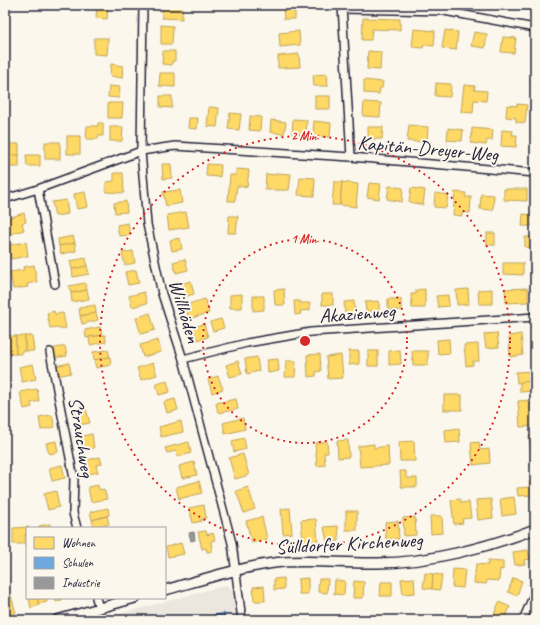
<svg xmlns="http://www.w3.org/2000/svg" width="540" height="625" font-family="Caveat,sans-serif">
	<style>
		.built { fill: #ebe7df }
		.homes { fill: #ffd966; stroke: #bda259 }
		.schools { fill: #6fa8dc; stroke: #5880ac }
		.industry { fill: #999; stroke: #75757d }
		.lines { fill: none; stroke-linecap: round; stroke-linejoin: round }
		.minor-casing { stroke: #22223b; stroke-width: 10 }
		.tertiary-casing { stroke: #22223b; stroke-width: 12 }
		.minor { stroke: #fbf7ec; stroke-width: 7 }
		.tertiary { stroke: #fbf7ec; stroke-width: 9 }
		.ring { fill: none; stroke: #d62828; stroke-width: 2; stroke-dasharray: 2 4 }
		.labels { text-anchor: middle; stroke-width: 4; stroke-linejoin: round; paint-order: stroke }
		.street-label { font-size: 20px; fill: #22223b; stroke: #fbf7ec }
		.centre { fill: #d62828; stroke: #fbf7ec; stroke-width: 2 }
		.ring-label { font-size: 12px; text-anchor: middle; font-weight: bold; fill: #d62828; stroke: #fbf7ec; stroke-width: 4; stroke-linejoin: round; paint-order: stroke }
	</style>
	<rect width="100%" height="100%" fill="#fbf7ec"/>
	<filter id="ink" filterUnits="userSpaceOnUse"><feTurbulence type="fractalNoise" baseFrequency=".025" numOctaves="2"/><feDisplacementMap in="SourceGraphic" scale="8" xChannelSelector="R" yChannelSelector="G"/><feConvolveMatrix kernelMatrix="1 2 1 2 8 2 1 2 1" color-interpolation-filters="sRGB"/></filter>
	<g filter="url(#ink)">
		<polygon class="built" points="226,585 234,592 237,620 98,620"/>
		<g class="homes">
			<polygon points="97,5 108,5 107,19 96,18"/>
			<polygon points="162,5 182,6 182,19 162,18"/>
			<polygon points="283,5 295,5 295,19 284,19"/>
			<polygon points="363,18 400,19 400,30 372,29 371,40 362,40"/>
			<polygon points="161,25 173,26 172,44 161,44"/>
			<polygon points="414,29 435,31 434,46 424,45 423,48 412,47"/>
			<polygon points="445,30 458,32 456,50 442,48"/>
			<polygon points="299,31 300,45 280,47 279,33"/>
			<polygon points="474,32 487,34 485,48 471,46"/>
			<polygon points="503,37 516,38 514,53 501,52"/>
			<polygon points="94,38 108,38 107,55 94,54"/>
			<polygon points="533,42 535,43 535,57 530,56"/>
			<polygon points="163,51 175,51 175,61 172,61 172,65 162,64"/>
			<polygon points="368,51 381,52 380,70 367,69"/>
			<polygon points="299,54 300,67 278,68 278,56"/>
			<polygon points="111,64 123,66 122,78 110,76"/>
			<polygon points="533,69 535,69 535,84 530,83"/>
			<polygon points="160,73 175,73 175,87 159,86"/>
			<polygon points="327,74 328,86 314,86 313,75"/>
			<polygon points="364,80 383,82 382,88 380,88 379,94 364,93"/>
			<polygon points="436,83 451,84 450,97 435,96"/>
			<polygon points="464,85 475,86 474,90 487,91 486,101 474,100 473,113 461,112"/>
			<polygon points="109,86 120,87 119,98 108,97"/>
			<polygon points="160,96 172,96 172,108 160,107"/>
			<rect x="315" y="96" width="15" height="13"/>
			<polygon points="364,102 381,103 380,117 363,116"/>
			<polygon points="108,103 123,103 122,118 108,118"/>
			<polygon points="517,104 527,105 525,123 516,122 516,118 506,117 507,105 517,106"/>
			<polygon points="209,107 219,108 217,127 207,126"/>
			<polygon points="230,113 241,114 239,130 228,129"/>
			<polygon points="250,116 261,117 260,131 249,130"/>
			<polygon points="189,118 198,118 197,129 188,128"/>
			<polygon points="293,119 307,120 306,135 292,134"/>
			<polygon points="271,120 286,122 284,134 270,132"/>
			<polygon points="314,121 331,123 330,137 313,136"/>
			<polygon points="98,123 103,123 103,136 98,136 98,139 86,139 87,126 98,126"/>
			<polygon points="409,125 428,127 427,142 407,141"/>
			<polygon points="110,127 123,127 122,141 110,141"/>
			<polygon points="368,127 383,127 382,139 368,139"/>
			<polygon points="448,128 463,130 462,141 447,140"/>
			<polygon points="472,128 493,130 492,140 487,140 486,145 471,143"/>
			<polygon points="502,130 513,131 512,135 517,135 516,147 501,146"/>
			<rect x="67" y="136" width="13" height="18"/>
			<rect x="45" y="142" width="15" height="17"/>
			<rect x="8" y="144" width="11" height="12"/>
			<rect x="7" y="155" width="12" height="12"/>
			<polygon points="26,155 40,155 40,166 27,166"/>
			<polygon points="162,164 171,164 172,178 163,179"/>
			<polygon points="207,164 221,165 220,177 206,176"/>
			<polygon points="236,169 249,170 247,187 237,186 235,201 228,201 230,175 236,175"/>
			<polygon points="114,173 123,173 124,193 106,192 106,182 114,181"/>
			<polygon points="276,173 291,174 289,190 265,190 266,174 276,175"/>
			<polygon points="300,177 315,178 314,196 298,195"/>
			<polygon points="334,182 342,182 340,205 332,205"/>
			<polygon points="342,182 358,184 356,207 340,205"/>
			<polygon points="369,183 381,184 379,199 367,197"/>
			<polygon points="389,186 403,188 402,202 387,199"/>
			<polygon points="411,188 425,190 423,205 409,202"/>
			<polygon points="504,189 527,189 527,201 504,200"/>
			<polygon points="180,190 182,203 166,206 163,192"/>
			<polygon points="85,192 88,207 77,209 74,194"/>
			<polygon points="455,192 466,193 465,197 471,197 470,213 462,212 462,216 453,215"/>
			<polygon points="435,193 448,195 446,208 434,207"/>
			<polygon points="481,194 494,195 493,210 480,209"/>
			<polygon points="66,200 68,214 55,216 52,202"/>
			<polygon points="126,201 127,212 115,213 114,203"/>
			<polygon points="186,212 189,227 169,230 167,215"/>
			<polygon points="24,213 26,222 22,223 24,230 8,235 5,219"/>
			<polygon points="523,214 535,215 535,226 522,226"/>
			<polygon points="229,216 238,216 236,233 228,233"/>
			<polygon points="128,223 130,235 119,236 117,225"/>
			<rect x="487" y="233" width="8" height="12"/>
			<polygon points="73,236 75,243 59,246 58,239"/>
			<polygon points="525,237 535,237 535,248 525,247"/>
			<polygon points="180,238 182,249 172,251 170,240"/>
			<polygon points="26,242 28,256 11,259 9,245"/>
			<polygon points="75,243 76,251 61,254 59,246"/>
			<polygon points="133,251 135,263 125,265 122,253"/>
			<polygon points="86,258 87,266 72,269 70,261"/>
			<polygon points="185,259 188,270 176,273 173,262"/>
			<polygon points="503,263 523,263 523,275 503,274"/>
			<polygon points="34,265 37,282 27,284 28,287 13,289 10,272 24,270 23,267"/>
			<polygon points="87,266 89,274 73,277 72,269"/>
			<polygon points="136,270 139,283 128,285 125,272"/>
			<polygon points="191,281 194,294 183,297 180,284"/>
			<polygon points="85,283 87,290 71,293 69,286"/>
			<polygon points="528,288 528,302 506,303 505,289"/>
			<polygon points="284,289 285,305 275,305 274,290"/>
			<polygon points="425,289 425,308 412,308 411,294 416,294 416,290"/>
			<polygon points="468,289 469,304 457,305 456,290"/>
			<polygon points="492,289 492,304 479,304 478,290"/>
			<polygon points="87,290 89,299 72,302 71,293"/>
			<polygon points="144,292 147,303 132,307 129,296"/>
			<polygon points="242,294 242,308 230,308 230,295"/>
			<rect x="322" y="294" width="11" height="11"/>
			<polygon points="448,295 449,306 438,307 436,296"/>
			<polygon points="253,296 264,296 264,310 253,311"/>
			<polygon points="205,299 209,313 189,319 185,305"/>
			<rect x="388" y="299" width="13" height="11"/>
			<polygon points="294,301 300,301 300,303 310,303 310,310 300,311 301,314 295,315"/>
			<polygon points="354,301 355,313 345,314 344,302"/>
			<polygon points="379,301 379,311 366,311 365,302"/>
			<polygon points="95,305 96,313 80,316 79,308"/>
			<polygon points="54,311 55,314 63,313 66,328 58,329 57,327 50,328 47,313"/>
			<polygon points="96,313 98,320 82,324 80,316"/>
			<polygon points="150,313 155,330 141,334 136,318"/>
			<polygon points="221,319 224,328 213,331 210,322"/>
			<polygon points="204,324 208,337 197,340 193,327"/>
			<polygon points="100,327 102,335 86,338 85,330"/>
			<polygon points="497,333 499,347 486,348 484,334"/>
			<polygon points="521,334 523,355 510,357 509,336"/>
			<polygon points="105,335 106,342 90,345 89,337"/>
			<rect x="9" y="336" width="7" height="18"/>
			<polygon points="16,336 25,336 25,351 22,351 22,354 16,354"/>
			<polygon points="25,336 32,336 34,351 25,351"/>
			<polygon points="449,339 450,353 438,354 437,340"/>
			<polygon points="158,340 161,352 143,357 140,345"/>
			<polygon points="478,344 479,361 473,361 473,365 466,366 464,345"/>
			<polygon points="65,346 67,356 53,358 51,349"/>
			<polygon points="108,350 110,357 94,360 93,352"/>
			<polygon points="400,350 401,364 389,365 389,351"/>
			<polygon points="349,351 359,351 359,364 349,365"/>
			<rect x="368" y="351" width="10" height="15"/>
			<polygon points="412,351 428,351 428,365 413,365"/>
			<polygon points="320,354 321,371 316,372 316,376 308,377 307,355"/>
			<polygon points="341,355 343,378 328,379 326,357"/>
			<polygon points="110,357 111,365 96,368 94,360"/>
			<polygon points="257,357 259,371 247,374 245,359"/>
			<polygon points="278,359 279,371 268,373 267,360"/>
			<polygon points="238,361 242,374 230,377 226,365"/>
			<polygon points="286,361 296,361 295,377 285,377"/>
			<polygon points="69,363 71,373 57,376 55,366"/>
			<polygon points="153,363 157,375 141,380 137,368"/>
			<polygon points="33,364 36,379 22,382 19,367"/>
			<polygon points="535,371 535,381 517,383 516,372"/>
			<polygon points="218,376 223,389 212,393 208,379"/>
			<polygon points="167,381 170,392 159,395 156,384"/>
			<polygon points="535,381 535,391 520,392 520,382"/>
			<polygon points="37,389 39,401 31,403 32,407 24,409 20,392"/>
			<rect x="444" y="395" width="18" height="15"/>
			<polygon points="175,399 178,410 167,413 164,402"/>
			<polygon points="236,399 238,409 218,413 216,403"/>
			<polygon points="535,400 535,426 520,427 518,401"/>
			<polygon points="86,409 90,423 79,425 75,412"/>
			<polygon points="52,415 55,427 41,430 39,417"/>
			<polygon points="243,418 245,429 225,434 223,423"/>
			<polygon points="181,421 183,432 161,437 159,427"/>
			<polygon points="459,428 460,442 446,443 445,430"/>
			<polygon points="92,434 94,448 80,450 78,437"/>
			<polygon points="535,435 535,466 532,467 529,436"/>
			<polygon points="244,438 246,449 234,452 232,441"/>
			<polygon points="348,440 349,457 338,458 337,441"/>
			<polygon points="56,441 58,452 49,454 46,443"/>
			<polygon points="327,441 328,453 324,453 325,465 317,466 315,443"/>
			<polygon points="414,441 415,461 400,461 399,442"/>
			<polygon points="189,442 191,453 177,457 176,451 167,453 165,448"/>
			<polygon points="479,442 480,450 489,449 490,463 473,465 471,443"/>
			<polygon points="374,444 374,448 388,446 389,465 360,467 358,446"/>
			<polygon points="243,454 249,475 235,479 229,458"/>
			<polygon points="100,457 102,464 96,465 98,472 85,475 82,461"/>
			<polygon points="194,462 197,475 182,478 179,466"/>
			<polygon points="62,465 65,478 52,481 49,468"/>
			<polygon points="400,471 406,471 406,478 417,478 417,487 401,487"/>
			<polygon points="199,481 202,493 179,499 176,487"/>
			<polygon points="529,482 535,482 535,498 531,499 531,495 518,496 517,488 530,487"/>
			<polygon points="98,485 99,490 104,489 107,499 91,502 88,487"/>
			<polygon points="248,487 255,509 244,513 236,491"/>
			<polygon points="56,491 59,507 48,510 44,494"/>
			<polygon points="514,497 516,514 502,516 500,499"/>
			<polygon points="460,499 461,503 469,502 471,518 462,519 463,523 454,524 451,500"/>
			<polygon points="491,499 493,518 478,520 476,500"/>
			<polygon points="204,505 206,518 201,519 202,521 193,523 189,508"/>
			<polygon points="108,508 109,515 92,520 90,512"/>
			<polygon points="290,508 292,533 283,534 281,509"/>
			<rect x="346" y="511" width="11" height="19"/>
			<polygon points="107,516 109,524 94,527 92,520"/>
			<polygon points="430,516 442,516 443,533 431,534"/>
			<polygon points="262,517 267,539 252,543 246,521"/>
			<polygon points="415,517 416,535 404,536 403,518"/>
			<polygon points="316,519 318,541 303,542 301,520"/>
			<polygon points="398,521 399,539 386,539 385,522"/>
			<polygon points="50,524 51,528 40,528 39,526"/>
			<polygon points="338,526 339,541 327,542 324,527"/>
			<polygon points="29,527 27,528 27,534 25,534 25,544 13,544 13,528"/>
			<polygon points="206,531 207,535 213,533 215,540 211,541 212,551 207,552 206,548 202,549 198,532"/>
			<polygon points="181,543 184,554 168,557 166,547"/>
			<polygon points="528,550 530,559 524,560 525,564 515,565 513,552"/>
			<polygon points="488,561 503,562 503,570 500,569 499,581 487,580 486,584 474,583 476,564 488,565"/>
			<polygon points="453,569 465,570 463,588 452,587"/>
			<polygon points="425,573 433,574 432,589 423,588"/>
			<polygon points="433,574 442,575 440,590 432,589"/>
			<polygon points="284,578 284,589 274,590 274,579"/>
			<polygon points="308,578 308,594 299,594 298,579"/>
			<polygon points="414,578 415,593 403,594 401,579"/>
			<polygon points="513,578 522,581 517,596 508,592"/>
			<polygon points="319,579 328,579 327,593 318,592"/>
			<polygon points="335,580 345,581 344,595 334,594"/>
			<polygon points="354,581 364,582 363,598 353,598"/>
			<polygon points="381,582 392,582 392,596 380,596"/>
			<polygon points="264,586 265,601 254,601 253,587"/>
			<polygon points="11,596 16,613 6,616 5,598"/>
			<polygon points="29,598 37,598 39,605 31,608"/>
			<polygon points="37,598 46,598 47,602 39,604"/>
			<polygon points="55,598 62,598 62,600 56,602"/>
			<polygon points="499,602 510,607 505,619 494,615"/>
			<polygon points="264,616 264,620 256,620 256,617"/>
		</g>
		<polygon class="schools" points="224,613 225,620 193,620"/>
		<polygon class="industry" points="194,532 195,540 191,541 189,533"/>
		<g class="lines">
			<g class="minor-casing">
				<g id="minor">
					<polyline points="143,5 141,151 147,224 162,294 183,359 232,543 242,620"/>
					<polyline points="342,6 351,157"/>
					<polyline points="342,9 444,11 535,28"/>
					<polyline points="38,189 55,284"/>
					<polyline points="5,199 38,189 141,151 175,146 351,157 535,173"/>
					<polyline points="50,352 74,479 73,513 77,528"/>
					<polyline points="183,359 247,343 311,332 535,317"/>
					<polyline points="96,598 99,608"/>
					<polyline points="523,620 535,592"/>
				</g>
			</g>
			<g class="tertiary-casing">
				<g id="tertiary">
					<path d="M165,590C201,580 237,568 274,563C309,559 343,564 378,563C427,563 489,547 535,529"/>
					<polyline points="57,620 135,598"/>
				</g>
			</g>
			<use href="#minor" class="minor"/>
			<use href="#tertiary" class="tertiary"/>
		</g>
	</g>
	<g class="ring">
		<circle cx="305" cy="341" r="102"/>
		<circle cx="305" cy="341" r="205"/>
	</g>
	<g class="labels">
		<g class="street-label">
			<text transform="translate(428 148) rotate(5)" y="7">Kapitän-Dreyer-Weg</text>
			<text transform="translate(185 311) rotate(73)" y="7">Willhöden</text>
			<text transform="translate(357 313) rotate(-4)" y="7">Akazienweg</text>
			<text transform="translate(82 437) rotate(81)" y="7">Strauchweg</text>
			<text transform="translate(349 543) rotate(-3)" y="7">Sülldorfer Kirchenweg</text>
		</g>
	</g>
	<circle cx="305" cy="341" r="6" class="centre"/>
	<g class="ring-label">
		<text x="305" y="140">2 Min.</text>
		<text x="305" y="243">1 Min.</text>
	</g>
	<rect width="540" height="625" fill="none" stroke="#fbf7ec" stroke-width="20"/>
	<rect x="10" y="10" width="520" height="605" fill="none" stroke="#22223b" stroke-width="1.5" filter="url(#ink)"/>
	<rect x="26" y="527" width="140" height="72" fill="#fbf7ec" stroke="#a4a2a5"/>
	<rect x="34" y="537" width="20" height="12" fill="#ffd966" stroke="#a4a2a5"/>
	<text x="62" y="547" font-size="12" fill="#22223b">Wohnen</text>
	<rect x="34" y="557" width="20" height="12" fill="#6fa8dc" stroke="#a4a2a5"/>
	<text x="62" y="567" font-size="12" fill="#22223b">Schulen</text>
	<rect x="34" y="577" width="20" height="12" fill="#999999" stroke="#a4a2a5"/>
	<text x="62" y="587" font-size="12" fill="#22223b">Industrie</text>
</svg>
